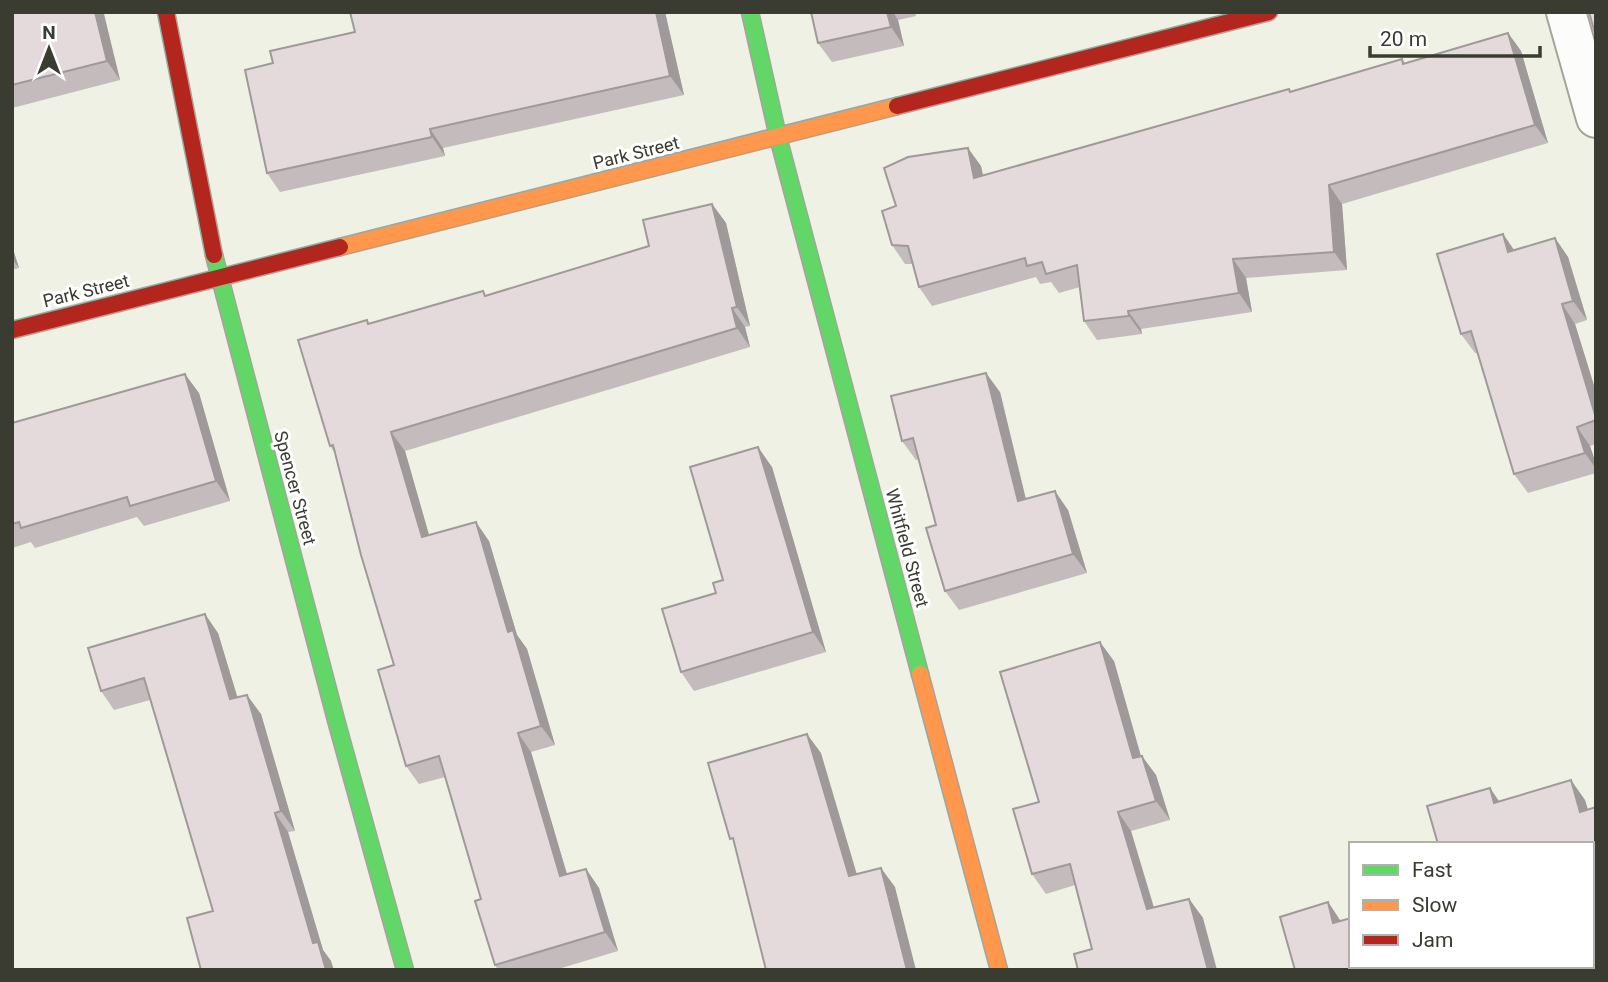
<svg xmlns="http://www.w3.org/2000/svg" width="1608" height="982" font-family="Roboto,sans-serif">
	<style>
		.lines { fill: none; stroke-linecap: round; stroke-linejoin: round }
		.street-casing { stroke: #a3a59a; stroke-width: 42 }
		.fast-casing { stroke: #a3a59a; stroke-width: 19 }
		.slow-casing { stroke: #a3a59a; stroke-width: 19 }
		.jam-casing { stroke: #a3a59a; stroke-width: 19 }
		.street { stroke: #fcfdfb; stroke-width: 38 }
		.fast { stroke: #63d668; stroke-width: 16 }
		.slow { stroke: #ff974d; stroke-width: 16 }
		.jam { stroke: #b3261e; stroke-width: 16 }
		.wall { fill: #c4bbbc }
		.shaded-wall { fill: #a09999 }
		.building { fill: #e4dadb; stroke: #a09999; stroke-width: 2 }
		.labels { text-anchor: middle; stroke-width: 6; stroke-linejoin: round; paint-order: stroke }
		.street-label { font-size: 18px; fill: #3a3c32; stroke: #fff }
	</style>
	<rect width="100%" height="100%" fill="#eef1e3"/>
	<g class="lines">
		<g class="street-casing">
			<g id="street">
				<polyline points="1566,12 1596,118"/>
				<polyline points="1592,955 1596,954"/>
				<polyline points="1545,970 1556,966"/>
			</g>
		</g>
		<g class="fast-casing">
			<g id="fast">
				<polyline points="750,12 778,137 920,674"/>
				<polyline points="214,255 336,720 405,970"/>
			</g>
		</g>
		<g class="slow-casing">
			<g id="slow">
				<polyline points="340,247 897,106"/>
				<polyline points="920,674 999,970"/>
			</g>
		</g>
		<g class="jam-casing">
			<g id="jam">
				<polyline points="166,12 214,255"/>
				<polyline points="897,106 1269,12"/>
				<polyline points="12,330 340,247"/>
			</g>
		</g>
		<use href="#street" class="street"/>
		<use href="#fast" class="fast"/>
		<use href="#slow" class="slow"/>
		<use href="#jam" class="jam"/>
	</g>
	<g class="wall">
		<polygon points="12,12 103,12 120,80 12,108"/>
		<polygon points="350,12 665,12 684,95 443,148 445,156 280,192 267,173 273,63 355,32"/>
		<polygon points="811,12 915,12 916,16 898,20 904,46 832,62 818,43"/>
		<polygon points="1508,33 1521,51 1548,143 1342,204 1347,270 1246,278 1252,312 1141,329 1142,334 1097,340 1084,321 1080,287 1059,293 1051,282 1040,284 1036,277 932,306 919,287 913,264 905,264 892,245 896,206 981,166 983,175 1289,89 1291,91 1402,59 1405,63"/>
		<polygon points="712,204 726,223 750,326 745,327 750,347 405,451 429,535 489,541 517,635 527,649 555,745 531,752 567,874 586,869 599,888 618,951 555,970 498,970 495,965 481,899 445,777 419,784 406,766 394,665 335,453 330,446 367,320 370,324 487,296 649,246"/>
		<polygon points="1503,234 1514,250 1555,238 1568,257 1587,320 1575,324 1596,392 1596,444 1590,446 1596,464 1596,473 1528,493 1514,474 1478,353 1475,353 1461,334"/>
		<polygon points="12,246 19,268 12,270"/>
		<polygon points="1000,392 1026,499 1068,510 1087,573 959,610 945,591 936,525 919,459 916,460 902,441"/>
		<polygon points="199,393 230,501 144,526 137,517 35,548 31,542 12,548 12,423"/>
		<polygon points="772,467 826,652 694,691 681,672 716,593 723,580"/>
		<polygon points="218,633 237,697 261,714 295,831 288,832 323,950 331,961 213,911 150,700 114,710 101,691"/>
		<polygon points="1114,661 1141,756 1156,775 1170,820 1131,831 1154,907 1189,899 1203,918 1092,949 1075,885 1046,894 1032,874 1039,802"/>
		<polygon points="1490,788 1499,802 1585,800 1588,810 1596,807 1596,919 1592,920 1592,844 1438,844"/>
		<polygon points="1328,902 1341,921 1351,966 1440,966 1428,970 1295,970"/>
	</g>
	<g class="shaded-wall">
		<polygon points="95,12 103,12 104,14 120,80 107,61"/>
		<polygon points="656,12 665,12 684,95 670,76"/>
		<polygon points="887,12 893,12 898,20 904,46 891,27"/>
		<polygon points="1508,33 1521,51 1548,143 1535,125"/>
		<polygon points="430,129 443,148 445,156 432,137"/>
		<polygon points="968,148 981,166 987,196 974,178"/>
		<polygon points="1329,185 1342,204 1347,270 1334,252"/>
		<polygon points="712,204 726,223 750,326 737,307"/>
		<polygon points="1503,234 1516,253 1508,252"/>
		<polygon points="1555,238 1568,257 1587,320 1573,301"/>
		<polygon points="12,246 19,268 12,259"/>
		<polygon points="1233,259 1246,278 1252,312 1239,293"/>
		<polygon points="1562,304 1575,324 1596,392 1596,418"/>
		<polygon points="732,308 745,327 750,347 737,328"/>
		<polygon points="1128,311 1141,329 1142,334 1129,316"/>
		<polygon points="986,373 1000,392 1031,521 1018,501"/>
		<polygon points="185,374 199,393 230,501 216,481"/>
		<polygon points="1577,427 1590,446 1596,464 1596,469 1585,453"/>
		<polygon points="391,432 405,451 435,556 422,537"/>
		<polygon points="758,447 772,467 826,652 813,632"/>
		<polygon points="1055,491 1068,510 1087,573 1073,554"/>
		<polygon points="476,522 489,541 517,635 527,649 555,745 541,726 508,632"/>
		<polygon points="205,614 218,633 244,719 230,699"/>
		<polygon points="1100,642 1114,661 1147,778 1133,758"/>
		<polygon points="247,695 261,714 295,831 281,811"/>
		<polygon points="518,733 531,752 573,895 560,876"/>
		<polygon points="807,734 821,753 863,895 849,876"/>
		<polygon points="1142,756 1156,775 1170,820 1156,801"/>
		<polygon points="1571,780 1585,800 1594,831 1580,812"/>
		<polygon points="1490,788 1503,807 1494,803"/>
		<polygon points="1118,812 1131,831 1160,929 1147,909"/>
		<polygon points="275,813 288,832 323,950 331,961 334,970 326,970 313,943"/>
		<polygon points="881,868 895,887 916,970 907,970"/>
		<polygon points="586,869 599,888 618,951 605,932"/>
		<polygon points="1189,899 1203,918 1217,970 1208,970"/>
		<polygon points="1328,902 1341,922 1333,923"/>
	</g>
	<g class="building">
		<polygon points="12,12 95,12 107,61 12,85"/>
		<polygon points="350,12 656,12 670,76 430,129 432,137 267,173 245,70 273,63 270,51 355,32"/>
		<polygon points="811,12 887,12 891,27 818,43"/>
		<polygon points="1589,12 1596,12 1596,37"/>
		<polygon points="1508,33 1535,125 1329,185 1334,252 1233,259 1239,293 1128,311 1129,316 1084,321 1077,265 1046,274 1042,262 1027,266 1025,258 919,287 908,246 892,245 882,211 896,206 884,168 908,157 968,148 974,178 1289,89 1290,92 1402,59 1403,64"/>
		<polygon points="712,204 737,307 732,308 737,328 391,432 422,537 476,522 508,632 513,630 541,726 518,733 560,876 586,869 605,932 495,965 475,901 481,899 439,756 406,766 378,670 394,665 361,555 333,445 330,446 298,340 367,320 368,324 483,291 485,296 649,246 643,220"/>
		<polygon points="1503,234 1508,252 1555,238 1573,301 1562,304 1596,418 1596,420 1577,427 1585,453 1514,474 1471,331 1461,334 1437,254"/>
		<polygon points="986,373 1018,501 1055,491 1073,554 945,591 926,528 936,525 913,438 902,441 891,396"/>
		<polygon points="185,374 216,481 130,506 127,497 21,528 19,522 12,524 12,423"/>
		<polygon points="758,447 813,632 681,672 662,609 716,593 713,583 723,580 690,467"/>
		<polygon points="205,614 230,699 247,695 281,811 275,813 313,943 318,942 326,970 201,970 187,918 213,911 144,678 101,691 88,648"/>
		<polygon points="1100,642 1133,758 1142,756 1156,801 1118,812 1147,909 1189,899 1208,970 1078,970 1074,954 1092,949 1070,864 1032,874 1013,809 1039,802 1000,672"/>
		<polygon points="807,734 849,876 881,868 907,970 766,970 733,838 730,839 708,763"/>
		<polygon points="1571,780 1580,812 1596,807 1596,895 1592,896 1592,844 1438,844 1427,806 1490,788 1494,803"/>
		<polygon points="1328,902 1333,923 1351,918 1351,966 1362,966 1350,970 1295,970 1280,917"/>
	</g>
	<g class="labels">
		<g class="street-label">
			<text transform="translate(636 153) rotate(-14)" y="6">Park Street</text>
			<text transform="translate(86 291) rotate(-14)" y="6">Park Street</text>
			<text transform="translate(295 488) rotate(75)" y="6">Spencer Street</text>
			<text transform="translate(907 548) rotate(75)" y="6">Whitfield Street</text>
		</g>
	</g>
	<rect width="1608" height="982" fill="none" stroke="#3a3c32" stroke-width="28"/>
	<rect x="1349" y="842" width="245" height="126" fill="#ffffff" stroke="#b0b1ad" stroke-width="2"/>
	<rect x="1363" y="865" width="35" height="10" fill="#63d668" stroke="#b0b1ad" stroke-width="2"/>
	<text x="1412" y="877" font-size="21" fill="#3a3c32">Fast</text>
	<rect x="1363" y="900" width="35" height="10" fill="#ff974d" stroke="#b0b1ad" stroke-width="2"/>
	<text x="1412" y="912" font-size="21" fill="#3a3c32">Slow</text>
	<rect x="1363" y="935" width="35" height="10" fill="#b3261e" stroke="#b0b1ad" stroke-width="2"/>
	<text x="1412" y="947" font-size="21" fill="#3a3c32">Jam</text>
	<g transform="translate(49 49)" stroke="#ffffff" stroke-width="5" paint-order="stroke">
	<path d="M0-5L12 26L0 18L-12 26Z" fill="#3a3c32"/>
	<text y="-10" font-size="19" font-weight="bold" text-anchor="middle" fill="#3a3c32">N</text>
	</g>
	<path d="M1370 46v10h170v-10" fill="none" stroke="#3a3c32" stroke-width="3.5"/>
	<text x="1380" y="46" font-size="21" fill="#3a3c32" stroke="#ffffff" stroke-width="5" paint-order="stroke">20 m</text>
</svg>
